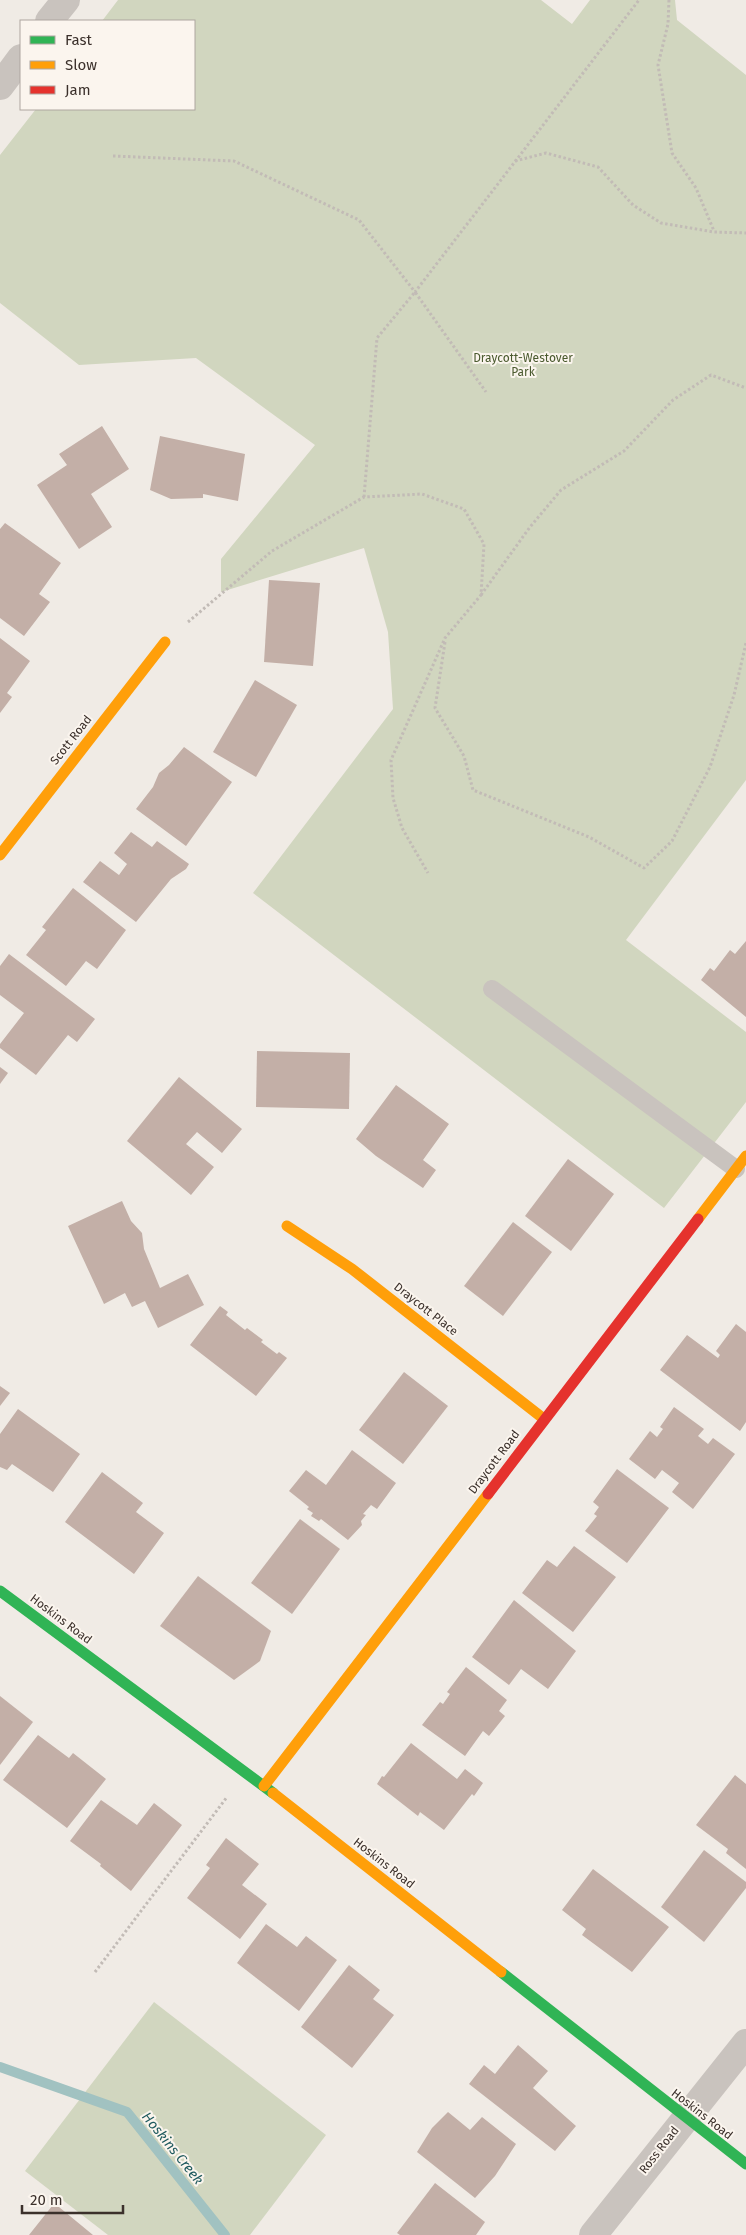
<svg xmlns="http://www.w3.org/2000/svg" width="746" height="2235" font-family="'Fira Sans',sans-serif">
	<style>
		.green { fill: #d1d6bf }
		.lines { fill: none; stroke-linecap: round; stroke-linejoin: round }
		.stream { stroke: #a1c2c1; stroke-width: 10 }
		.building { fill: #c3afa7 }
		.path { stroke: #c2bbb6; stroke-width: 3; stroke-dasharray: 2.5 2.5; stroke-linecap: butt }
		.lane { stroke: #c9c3be; stroke-width: 18 }
		.street { stroke: #c9c3be; stroke-width: 28 }
		.fast { stroke: #30b455; stroke-width: 11 }
		.slow { stroke: #ff9f0a; stroke-width: 11 }
		.jam { stroke: #e5322d; stroke-width: 11 }
		.labels { text-anchor: middle; stroke-width: 4; stroke-linejoin: round; paint-order: stroke }
		.park-label { font-size: 12px; fill: #4a5a2e; stroke: #fbf5ee }
		.street-label { font-size: 12px; fill: #3b302b; stroke: #fbf5ee }
		.water-label { font-size: 14px; font-style: italic; fill: #1f5a5e; stroke: #fbf5ee }
	</style>
	<rect width="100%" height="100%" fill="#f0ebe5"/>
	<g class="green">
		<polygon points="118,0 541,0 572,24 590,0 675,0 677,20 746,75 746,780 626,940 746,1032 746,1102 664,1208 253,893 393,709 388,632 364,548 221,592 221,559 315,445 196,358 79,365 0,303 0,155 36,109 194,109 194,21 102,21"/>
		<polygon points="154,2002 326,2135 250,2235 108,2235 25,2171"/>
	</g>
	<g class="lines">
		<polyline class="stream" points="0,2067 127,2112 225,2235"/>
	</g>
	<g class="building">
		<polygon points="102,426 129,469 91,494 112,527 79,549 37,485 67,465 59,454"/>
		<polygon points="160,436 245,454 238,501 203,494 203,498 171,499 150,490"/>
		<polygon points="5,523 61,563 39,594 50,602 24,636 0,618 0,529"/>
		<polygon points="269,580 320,583 313,666 264,662"/>
		<polygon points="0,638 30,661 7,693 12,697 0,713"/>
		<polygon points="255,680 297,705 256,777 213,752"/>
		<polygon points="184,747 232,782 186,846 136,809 153,787 159,773 169,765"/>
		<polygon points="131,832 152,847 157,841 189,864 186,869 171,879 136,922 83,882 100,861 119,875 127,864 114,853"/>
		<polygon points="73,888 126,930 97,969 86,961 66,986 26,955 46,930 42,927"/>
		<polygon points="746,941 746,1017 701,980 710,968 714,971 730,950 735,954"/>
		<polygon points="9,954 95,1019 77,1042 68,1035 36,1075 0,1048 0,1044 24,1013 0,995 0,966"/>
		<polygon points="257,1051 350,1053 349,1109 256,1107"/>
		<polygon points="0,1067 8,1073 0,1084"/>
		<polygon points="179,1077 242,1129 222,1153 197,1132 186,1144 214,1167 191,1195 127,1141"/>
		<polygon points="396,1085 449,1124 423,1160 436,1170 423,1188 376,1156 356,1139"/>
		<polygon points="568,1159 614,1194 571,1251 525,1216"/>
		<polygon points="122,1201 131,1221 142,1233 144,1249 160,1288 188,1274 204,1305 158,1328 145,1301 132,1307 125,1293 104,1304 68,1226"/>
		<polygon points="513,1222 552,1252 503,1316 464,1286"/>
		<polygon points="220,1306 228,1312 226,1315 245,1330 247,1328 263,1340 261,1342 277,1354 279,1352 287,1358 256,1396 190,1345"/>
		<polygon points="736,1324 746,1332 746,1422 740,1431 660,1370 687,1335 718,1358 720,1355 716,1351"/>
		<polygon points="404,1372 448,1406 403,1464 359,1430"/>
		<polygon points="0,1386 10,1393 0,1406"/>
		<polygon points="674,1407 704,1429 698,1436 708,1444 713,1438 735,1454 693,1509 672,1492 679,1483 662,1470 655,1479 629,1459 650,1431 657,1437 663,1429 660,1427"/>
		<polygon points="18,1409 80,1454 53,1492 12,1464 7,1470 0,1467 0,1434"/>
		<polygon points="352,1450 396,1483 377,1509 371,1505 363,1514 366,1515 361,1521 362,1525 348,1540 321,1519 319,1521 311,1516 313,1513 307,1509 309,1507 289,1491 306,1470 326,1485"/>
		<polygon points="617,1469 669,1508 627,1563 585,1531 597,1516 594,1514 599,1507 593,1502"/>
		<polygon points="102,1472 143,1503 136,1512 164,1533 134,1574 65,1522"/>
		<polygon points="300,1519 340,1549 292,1614 251,1583"/>
		<polygon points="574,1546 616,1577 573,1632 522,1593 547,1560 557,1567"/>
		<polygon points="198,1576 271,1631 260,1661 234,1680 160,1626"/>
		<polygon points="514,1600 576,1651 548,1689 521,1669 509,1685 472,1657"/>
		<polygon points="466,1667 507,1700 499,1711 505,1716 489,1736 483,1731 465,1756 422,1725 440,1702 443,1704 450,1694 447,1692"/>
		<polygon points="0,1696 33,1722 0,1765"/>
		<polygon points="38,1735 69,1758 73,1753 106,1779 67,1828 3,1780"/>
		<polygon points="411,1743 457,1779 465,1769 483,1783 474,1796 472,1794 444,1830 420,1812 418,1816 377,1784 382,1776 384,1777"/>
		<polygon points="735,1775 746,1784 746,1869 726,1853 728,1849 696,1825"/>
		<polygon points="101,1800 137,1825 154,1803 182,1825 131,1891 100,1866 101,1864 70,1841"/>
		<polygon points="226,1838 259,1864 242,1885 267,1904 240,1939 187,1898 210,1868 206,1865"/>
		<polygon points="704,1850 746,1882 746,1888 704,1942 661,1907"/>
		<polygon points="593,1869 669,1927 632,1972 582,1935 586,1929 562,1910"/>
		<polygon points="266,1924 297,1947 306,1936 337,1960 299,2011 237,1963"/>
		<polygon points="349,1965 380,1990 373,1999 394,2015 352,2068 301,2027"/>
		<polygon points="518,2045 548,2071 533,2088 576,2126 555,2151 469,2084 484,2065 495,2074"/>
		<polygon points="448,2112 470,2130 482,2117 516,2144 495,2176 475,2198 417,2152 432,2128"/>
		<polygon points="435,2183 485,2222 476,2235 400,2235 397,2233"/>
		<polygon points="56,2201 60,2205 59,2207 93,2235 29,2235"/>
	</g>
	<g class="lines">
		<g class="path">
			<polyline points="669,0 668,24 658,65 672,153 696,188 714,231"/>
			<polyline points="113,156 234,161 359,220 415,292 639,0"/>
			<polyline points="515,161 546,153 598,167 633,205 661,223 714,232 746,233"/>
			<polyline points="364,497 377,338 415,292 486,392"/>
			<polyline points="481,595 530,527 561,490 624,451 673,400 711,375 746,388"/>
			<polyline points="188,622 272,551 364,497 422,494 464,509 484,544 481,595 445,638 391,760 393,798 402,828 428,873"/>
			<polyline points="445,642 435,708 464,756 473,790 589,837 644,868 672,841 710,767 734,695 746,643"/>
			<polyline points="95,1972 227,1797"/>
		</g>
		<polyline class="lane" points="492,989 736,1169"/>
		<g class="street">
			<polyline points="49,21 66,0"/>
			<polyline points="0,86 21,58"/>
			<polyline points="593,2235 746,2043"/>
		</g>
		<g class="fast">
			<polyline points="0,1591 273,1793"/>
			<polyline points="501,1972 746,2164"/>
		</g>
		<g class="slow">
			<polyline points="0,855 165,642"/>
			<polyline points="698,1219 746,1156"/>
			<polyline points="287,1226 352,1269 544,1419"/>
			<polyline points="264,1786 488,1494"/>
			<polyline points="273,1793 501,1972"/>
		</g>
		<polyline class="jam" points="488,1494 698,1219"/>
	</g>
	<g class="labels">
		<g class="park-label">
			<text x="523" y="362">Draycott-Westover<tspan x="523" dy="14">Park</tspan></text>
		</g>
		<g class="street-label">
			<text transform="translate(71 740) rotate(-52)" y="4">Scott Road</text>
			<text transform="translate(426 1309) rotate(38)" y="4">Draycott Place</text>
			<text transform="translate(494 1462) rotate(-53)" y="4">Draycott Road</text>
			<text transform="translate(61 1619) rotate(37)" y="4">Hoskins Road</text>
			<text transform="translate(384 1863) rotate(38)" y="4">Hoskins Road</text>
			<text transform="translate(702 2114) rotate(38)" y="4">Hoskins Road</text>
			<text transform="translate(659 2150) rotate(-52)" y="4">Ross Road</text>
		</g>
		<g class="water-label">
			<text transform="translate(173 2148) rotate(51)" y="5">Hoskins Creek</text>
		</g>
	</g>
	<rect x="20" y="20" width="175" height="90" fill="#fbf5ee" stroke="#aea6a0"/>
	<rect x="30" y="36" width="25" height="8" fill="#30b455" stroke="#aea6a0"/>
	<text x="65" y="45" font-size="15" fill="#3b302b">Fast</text>
	<rect x="30" y="61" width="25" height="8" fill="#ff9f0a" stroke="#aea6a0"/>
	<text x="65" y="70" font-size="15" fill="#3b302b">Slow</text>
	<rect x="30" y="86" width="25" height="8" fill="#e5322d" stroke="#aea6a0"/>
	<text x="65" y="95" font-size="15" fill="#3b302b">Jam</text>
	<path d="M22 2205v8h101v-8" fill="none" stroke="#3b302b" stroke-width="2.5"/>
	<text x="30" y="2205" font-size="15" fill="#3b302b" stroke="#fbf5ee" stroke-width="4" paint-order="stroke">20 m</text>
</svg>
